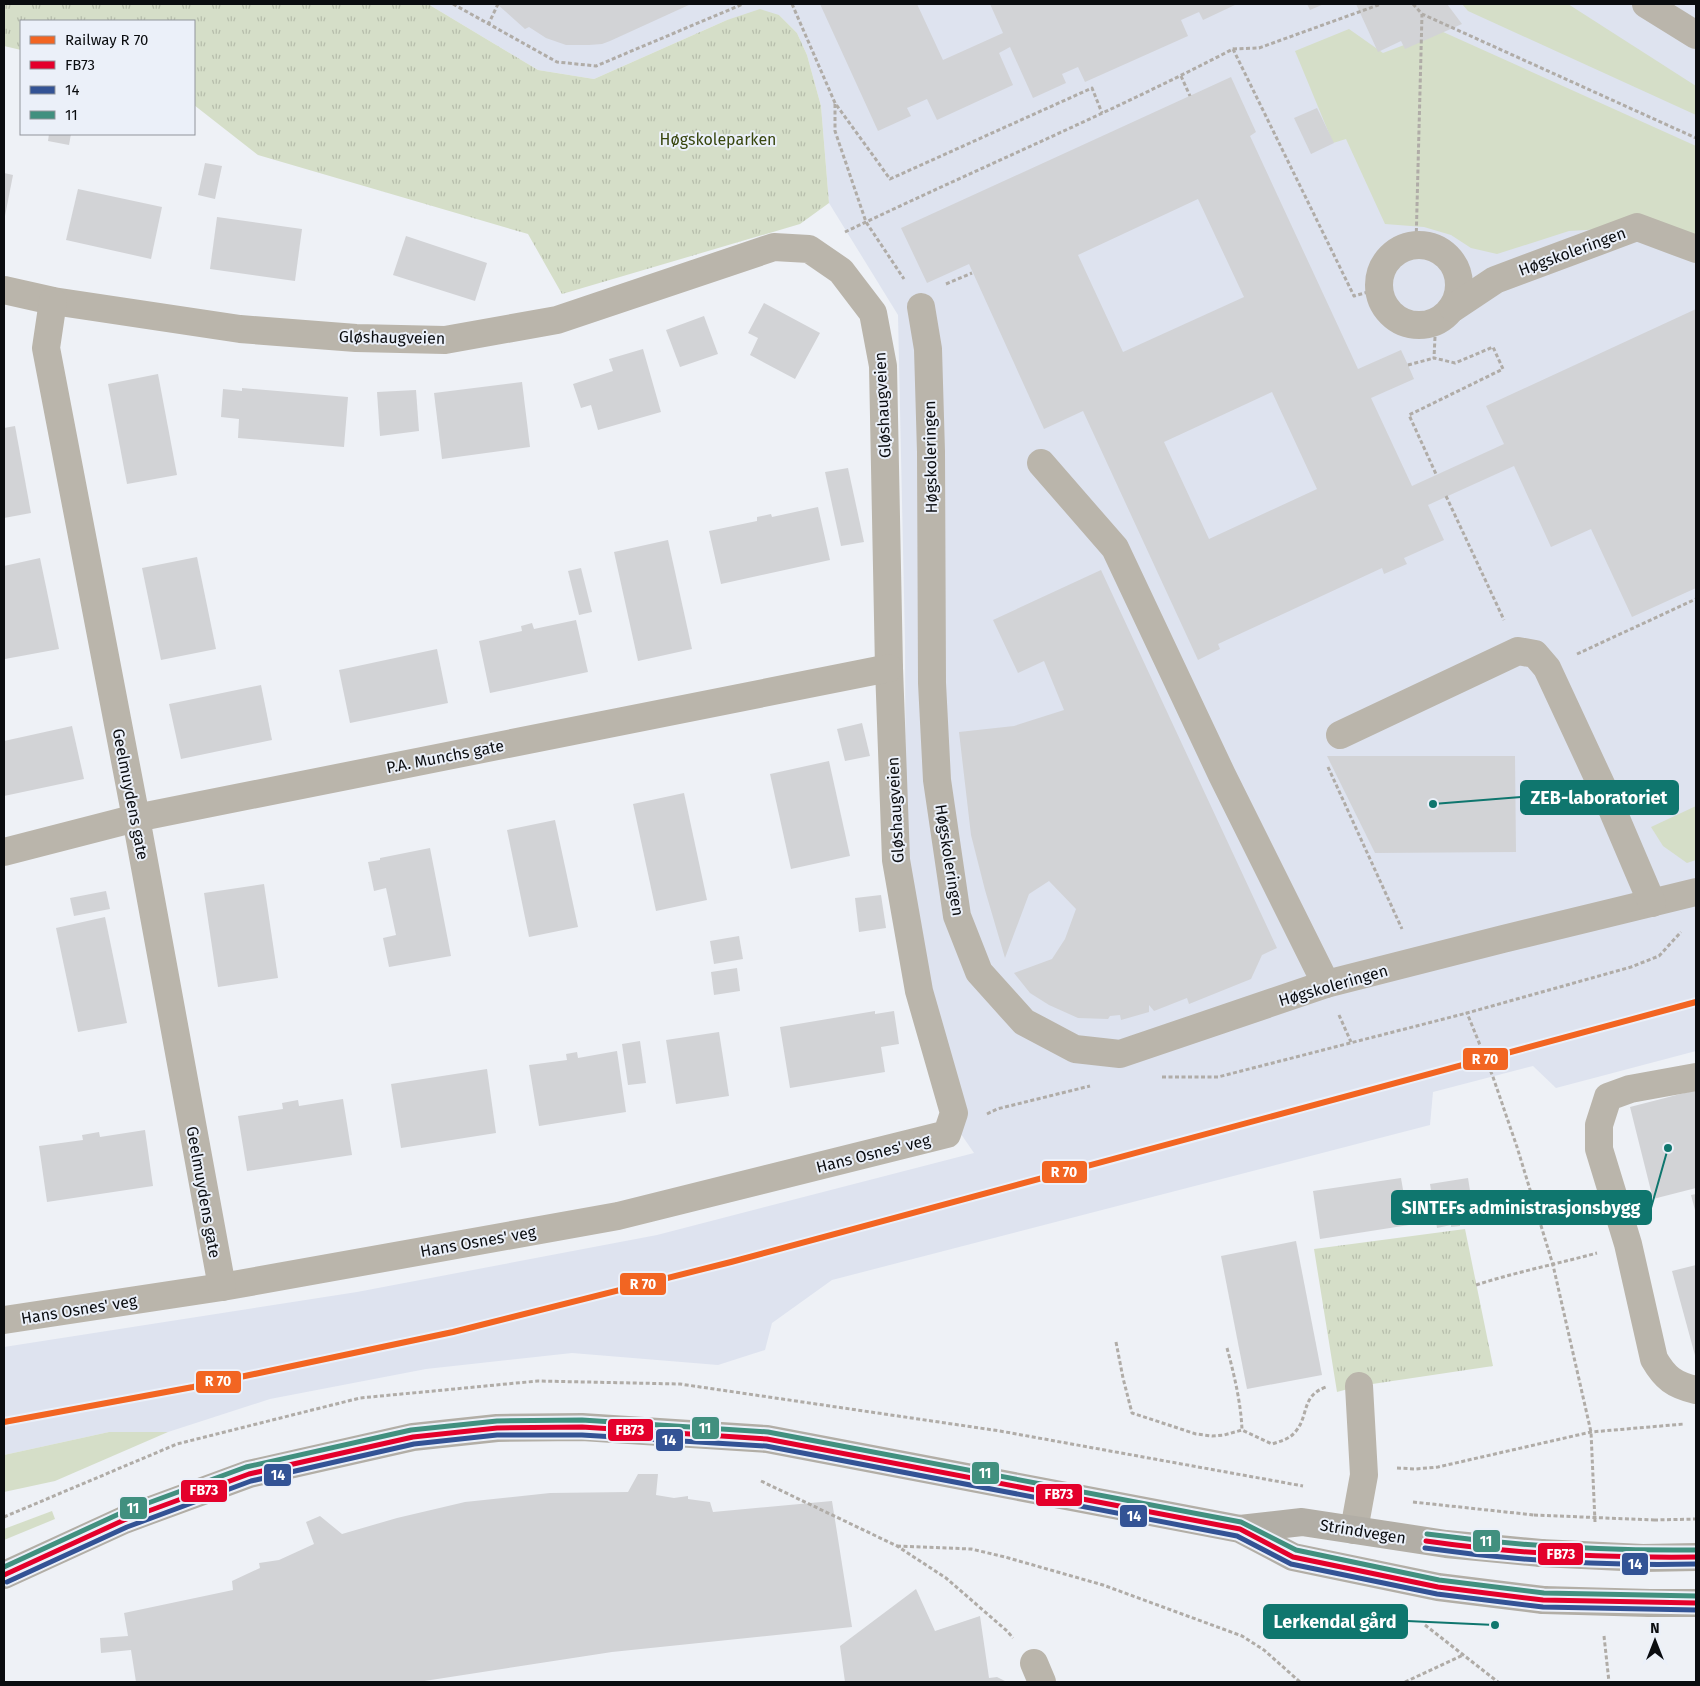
<svg xmlns="http://www.w3.org/2000/svg" width="1700" height="1686" font-family="'Fira Sans',sans-serif">
	<style>
		.built { fill: #dee3ef }
		.grass { fill: #d5dec8 }
		.park { fill: url(#park-tufts) }
		.building { fill: #d2d3d6; fill-rule: evenodd }
		.lines { fill: none; stroke-linecap: round; stroke-linejoin: round }
		.path { stroke: #b0aca7; stroke-width: 3; stroke-dasharray: 4 2.5; stroke-linecap: butt }
		.minor { stroke: #bab5ab; stroke-width: 28 }
		.major { stroke: #b2aea6; stroke-width: 28 }
		.path-bridge { stroke: #b0aca7; stroke-width: 3; stroke-dasharray: 4 2.5; stroke-linecap: butt }
		.major-bridge { stroke: #b2aea6; stroke-width: 28 }
		.bus-1-casing { stroke: #ebf0f9; stroke-width: 9 }
		.bus-2-casing { stroke: #ebf0f9; stroke-width: 9 }
		.bus-3-casing { stroke: #ebf0f9; stroke-width: 9 }
		.bus-1 { stroke: #e4002b; stroke-width: 5 }
		.bus-2 { stroke: #335395; stroke-width: 5 }
		.bus-3 { stroke: #41907f; stroke-width: 5 }
		.rail-1-casing { stroke: #ebf0f9; stroke-width: 10 }
		.rail-1 { stroke: #f26522; stroke-width: 6 }
		.labels { text-anchor: middle; stroke-width: 4; stroke-linejoin: round; paint-order: stroke }
		.park-label { font-size: 16px; fill: #38460e; stroke: #ebf0f9 }
		.street-label { font-size: 16px; fill: #0a0c0f; stroke: #ebf0f9 }
		.leader { fill: none; stroke: #0f766e; stroke-width: 2 }
		.callout-dot { fill: #0f766e; stroke: #ebf0f9; stroke-width: 2 }
		.callout { fill: #0f766e; stroke: #0f766e; stroke-width: 2 }
		.callout-label { font-size: 18px; text-anchor: middle; font-weight: bold; fill: #fff }
		.line-badge { stroke: #ebf0f9; stroke-width: 2 }
		.badge-label { font-size: 14px; text-anchor: middle; font-weight: bold; fill: #fff }
	</style>
	<defs>
		<pattern id="park-tufts" width="24" height="20" patternUnits="userSpaceOnUse" patternTransform="scale(1.25)"><rect width="24" height="20" fill="#d5dec8"/><path d="M3 7l-1-3M5 7V3M7 7l1-3M15 17l-1-3M17 17v-4M19 17l1-3" fill="none" stroke="#b6bdab"/></pattern>
	</defs>
	<rect width="100%" height="100%" fill="#eef1f6"/>
	<polygon class="built" points="428,4 1696,4 1696,1051 1556,1088 1533,1066 1433,1092 1430,1125 832,1280 772,1323 765,1350 718,1365 572,1353 426,1369 270,1399 168,1432 109,1432 4,1455 4,1347 357,1292 657,1235 974,1153 950,1118 906,868 905,642 898,315 829,203 821,106 807,55 797,33 779,15 727,20 594,79 538,70"/>
	<g class="grass">
		<polygon points="1462,4 1568,4 1696,86 1696,115 1468,11"/>
		<polygon points="1349,29 1383,53 1441,31 1696,146 1696,249 1637,227 1569,231 1497,254 1471,248 1451,235 1424,227 1385,224 1346,139 1333,143 1295,51"/>
		<polygon points="1696,806 1696,860 1687,863 1663,846 1651,827"/>
		<polygon points="109,1432 168,1432 55,1481 4,1492 4,1455"/>
		<polygon points="52,1511 55,1519 4,1540 4,1529"/>
	</g>
	<g class="park">
		<polygon points="4,4 428,4 538,70 594,79 727,20 760,9 779,15 797,33 807,55 821,106 829,203 800,224 562,294 528,234 258,155 194,105 194,21 21,21 21,50 4,46"/>
		<polygon points="1465,1229 1493,1366 1359,1386 1337,1392 1314,1249"/>
	</g>
	<g class="building">
		<polygon points="497,4 691,4 610,41 602,44 589,45 566,45 546,38 529,27 525,29"/>
		<polygon points="820,4 917,4 943,60 1003,33 990,4 1237,4 1203,20 1199,12 1181,20 1188,36 1085,82 1078,67 1062,74 1066,83 1033,98 1010,47 999,53 1013,85 937,120 927,99 907,108 911,116 878,131"/>
		<polygon points="1307,4 1324,4 1310,10"/>
		<polygon points="1356,4 1447,4 1462,24 1405,49 1401,41 1378,52"/>
		<path d="M1231,77L1256,132L1250,136L1358,369L1401,350L1408,365L1414,379L1371,398L1412,486L1504,444L1486,406L1696,309V588L1632,617L1591,529L1551,547L1514,466L1428,505L1444,540L1404,558L1407,564L1384,574L1382,568L1218,644L1220,649L1198,660L1083,411L1044,429L969,264L927,283L901,228ZM1198,199L1244,297L1123,352L1078,255ZM1272,392L1317,489L1209,539L1164,442Z"/>
		<polygon points="1317,108 1334,143 1311,154 1294,118"/>
		<polygon points="49,134 71,134 69,145 48,141"/>
		<polygon points="205,163 222,166 215,199 198,195"/>
		<polygon points="4,173 13,175 5,216 4,216"/>
		<polygon points="78,189 162,207 151,259 66,240"/>
		<polygon points="217,217 302,229 295,281 210,269"/>
		<polygon points="406,236 487,263 475,301 393,275"/>
		<polygon points="764,303 820,333 795,379 750,355 758,338 748,333"/>
		<polygon points="704,316 718,354 680,367 666,330"/>
		<polygon points="643,349 661,412 598,430 591,405 581,408 573,384 613,371 609,359"/>
		<polygon points="158,374 177,475 127,484 108,384"/>
		<polygon points="522,382 530,447 442,459 434,393"/>
		<polygon points="242,388 348,397 344,447 238,438 239,419 221,417 223,389 242,391"/>
		<polygon points="416,390 419,431 380,436 377,392"/>
		<polygon points="15,426 31,513 4,518 4,428"/>
		<polygon points="848,468 864,542 841,546 825,472"/>
		<polygon points="818,507 830,560 721,584 709,531 757,521 757,517 771,514 772,517"/>
		<polygon points="668,540 692,649 638,661 614,552"/>
		<polygon points="197,557 216,649 161,660 142,568"/>
		<polygon points="40,558 59,649 5,659 4,566"/>
		<polygon points="581,568 592,612 579,615 568,571"/>
		<polygon points="1101,570 1277,948 1262,955 1251,979 1189,1004 1187,998 1154,1011 1149,1005 1149,1012 1121,1020 1120,1015 1110,1016 1108,1019 1078,1018 1049,1005 1030,993 1014,973 1052,959 1065,939 1076,909 1049,881 1029,894 1005,958 985,890 971,835 959,732 1014,726 1064,710 1044,661 1018,673 993,620"/>
		<polygon points="576,620 588,672 490,693 479,641 522,631 521,626 532,623 534,629"/>
		<polygon points="437,649 448,703 350,723 339,670"/>
		<polygon points="261,685 272,740 181,759 169,704"/>
		<polygon points="862,723 870,756 845,761 837,729"/>
		<polygon points="72,726 84,779 4,796 4,741"/>
		<polygon points="1327,756 1515,756 1516,852 1375,853"/>
		<polygon points="829,761 850,856 791,869 770,774"/>
		<polygon points="684,793 707,900 656,911 633,804"/>
		<polygon points="555,820 578,927 529,937 507,830"/>
		<polygon points="430,848 451,956 389,967 383,938 396,935 386,888 374,891 368,862 380,860 380,858"/>
		<polygon points="264,884 278,978 218,987 204,893"/>
		<polygon points="106,891 110,909 74,916 70,898"/>
		<polygon points="881,895 886,928 859,932 855,898"/>
		<polygon points="105,917 127,1023 78,1032 56,928"/>
		<polygon points="739,936 743,959 714,964 710,941"/>
		<polygon points="737,968 740,991 714,995 711,972"/>
		<polygon points="875,1011 875,1014 894,1011 899,1044 881,1047 885,1072 790,1088 780,1027"/>
		<polygon points="719,1032 729,1096 676,1104 666,1040"/>
		<polygon points="640,1041 646,1083 628,1085 622,1044"/>
		<polygon points="617,1051 626,1112 539,1126 529,1065 567,1060 566,1054 577,1052 578,1058"/>
		<polygon points="487,1069 496,1133 401,1148 391,1084"/>
		<polygon points="1696,1090 1696,1188 1653,1199 1630,1107"/>
		<polygon points="343,1099 352,1155 247,1171 238,1116 283,1109 282,1103 298,1100 299,1106"/>
		<polygon points="145,1130 153,1186 47,1202 39,1146 83,1140 82,1135 99,1132 100,1137"/>
		<polygon points="1401,1178 1409,1225 1320,1239 1313,1191"/>
		<polygon points="1468,1178 1475,1222 1460,1224 1460,1226 1451,1227 1451,1225 1437,1228 1430,1184"/>
		<polygon points="1696,1194 1696,1214 1691,1195"/>
		<polygon points="1296,1241 1322,1375 1247,1389 1221,1256"/>
		<polygon points="1696,1265 1696,1359 1672,1271"/>
		<polygon points="638,1474 658,1474 656,1495 674,1498 688,1496 688,1499 710,1502 713,1512 832,1501 852,1627 612,1652 418,1682 136,1682 131,1650 101,1653 100,1638 128,1636 124,1613 233,1590 232,1581 260,1568 259,1563 279,1560 314,1544 306,1522 320,1516 342,1534 397,1518 465,1502 550,1493 628,1492"/>
		<polygon points="916,1589 935,1631 980,1616 989,1678 997,1677 1007,1682 845,1682 840,1646"/>
	</g>
	<g class="lines">
		<g class="path">
			<polyline points="453,4 557,62 596,66 743,4"/>
			<polyline points="792,4 835,103 890,179 1092,88 1102,113"/>
			<polyline points="1413,4 1422,14 1696,138"/>
			<polyline points="488,25 498,4"/>
			<polyline points="1233,49 1259,48 1381,4"/>
			<polyline points="1181,76 1190,96"/>
			<polyline points="835,104 835,131 866,222 904,279"/>
			<path d="M845,232C974,170 1106,115 1233,49L1354,296L1379,289"/>
			<polyline points="1416,245 1422,14"/>
			<polyline points="946,284 972,273"/>
			<polyline points="1435,337 1434,358 1455,363 1493,347 1503,369 1409,415 1436,474"/>
			<polyline points="1408,365 1434,358"/>
			<polyline points="1446,496 1504,620"/>
			<polyline points="1577,654 1696,599"/>
			<polyline points="1328,767 1402,929"/>
			<polyline points="1339,1015 1351,1042"/>
			<polyline points="1162,1077 1218,1077 1467,1013"/>
			<polyline points="987,1114 997,1109 1090,1086"/>
			<path d="M1476,1285C1516,1272 1557,1264 1597,1253"/>
			<path d="M1116,1342L1123,1378L1132,1413L1196,1434L1212,1436L1224,1435L1242,1430L1272,1444C1281,1441 1290,1439 1296,1431C1309,1415 1301,1396 1326,1387"/>
			<path d="M1227,1348C1234,1374 1241,1403 1242,1430"/>
			<polyline points="1397,1468 1416,1469 1438,1467 1591,1432 1684,1424"/>
			<polyline points="761,1481 897,1546 946,1578 1007,1631 1013,1638"/>
			<polyline points="1413,1502 1534,1515"/>
			<polyline points="4,1517 177,1444 360,1398 538,1381 680,1384 1000,1431 1303,1486"/>
			<polyline points="1654,1520 1696,1519"/>
			<polyline points="1595,1522 1591,1432 1553,1265 1517,1147 1493,1077 1467,1013 1631,967 1659,956 1681,932"/>
			<polyline points="897,1546 971,1549 1005,1557 1103,1585 1242,1636 1264,1650 1300,1682"/>
			<polyline points="1425,1625 1498,1682"/>
			<polyline points="1604,1636 1609,1682"/>
			<polyline points="1405,1682 1463,1655"/>
		</g>
		<g class="minor">
			<polyline points="1646,4 1696,35"/>
			<circle cx="1419" cy="285" r="40"/>
			<polyline points="4,290 53,301 240,329 356,338 445,340 557,320 774,247 809,249 841,271 873,313 883,366 889,668 896,860 919,991 954,1113 947,1134 618,1216 222,1287 4,1320"/>
			<polyline points="53,301 46,348 136,818 222,1287"/>
			<polyline points="921,307 928,349 931,452 932,683 937,780 957,916 979,972 1024,1022 1075,1049 1120,1054 1326,984 1503,939 1696,892"/>
			<polyline points="1453,308 1495,280 1637,227 1696,249"/>
			<polyline points="1041,463 1115,548 1222,775 1326,984"/>
			<polyline points="1340,735 1518,651 1535,654 1547,668 1606,795 1652,903"/>
			<polyline points="4,852 136,818 889,668"/>
			<path d="M1696,1077L1630,1089L1608,1097L1599,1125V1149L1628,1244L1654,1359C1665,1378 1674,1385 1696,1390"/>
			<polyline points="1354,1530 1364,1475 1359,1386"/>
			<polyline points="1034,1663 1042,1682"/>
		</g>
		<g class="major">
			<polyline points="1240,1529 1302,1522 1446,1544 1541,1553"/>
			<polyline points="1643,1558 1696,1557"/>
			<polyline points="4,1575 124,1520 249,1474 413,1437 497,1428 582,1427 767,1439 1240,1529 1293,1557 1438,1587 1543,1600"/>
			<polyline points="1650,1603 1696,1603"/>
		</g>
		<polyline class="path-bridge" points="1534,1515 1654,1520"/>
		<g class="major-bridge">
			<polyline points="1541,1553 1643,1558"/>
			<polyline points="1543,1600 1650,1603"/>
		</g>
		<g class="bus-1-casing">
			<g id="bus-1">
				<path d="M1426,1541C1516,1554 1605,1558 1696,1557"/>
				<polyline points="4,1575 124,1520 249,1474 413,1437 497,1428 582,1427 767,1439 1240,1529 1293,1557 1438,1587 1543,1600 1696,1603"/>
			</g>
		</g>
		<g class="bus-2-casing">
			<g id="bus-2">
				<path d="M1425,1548C1515,1561 1605,1566 1696,1564"/>
				<polyline points="7,1582 127,1527 251,1481 414,1444 497,1435 582,1435 766,1446 1237,1536 1291,1564 1437,1594 1543,1607 1696,1610"/>
			</g>
		</g>
		<g class="bus-3-casing">
			<g id="bus-3">
				<path d="M1427,1534C1516,1546 1606,1551 1696,1550"/>
				<polyline points="4,1567 121,1513 246,1467 411,1430 497,1421 582,1420 768,1432 1241,1522 1296,1550 1439,1580 1544,1593 1696,1596"/>
			</g>
		</g>
		<use href="#bus-1" class="bus-1"/>
		<use href="#bus-2" class="bus-2"/>
		<use href="#bus-3" class="bus-3"/>
		<g class="rail-1-casing">
			<polyline id="rail-1" points="4,1422 193,1387 453,1332 731,1262 1696,1002"/>
		</g>
		<use href="#rail-1" class="rail-1"/>
	</g>
	<g class="labels">
		<g class="park-label">
			<text x="718" y="145">Høgskoleparken</text>
		</g>
		<g class="street-label">
			<text transform="translate(1572 251) rotate(-20)" y="6">Høgskoleringen</text>
			<text transform="translate(392 337) rotate(1)" y="6">Gløshaugveien</text>
			<text transform="translate(882 405) rotate(-93)" y="6">Gløshaugveien</text>
			<text transform="translate(930 457) rotate(-91)" y="6">Høgskoleringen</text>
			<text transform="translate(445 756) rotate(-11)" y="6">P.A. Munchs gate</text>
			<text transform="translate(131 794) rotate(79)" y="6">Geelmuydens gate</text>
			<text transform="translate(895 810) rotate(-93)" y="6">Gløshaugveien</text>
			<text transform="translate(950 860) rotate(81)" y="6">Høgskoleringen</text>
			<text transform="translate(1333 985) rotate(-16)" y="6">Høgskoleringen</text>
			<text transform="translate(873 1153) rotate(-14)" y="6">Hans Osnes' veg</text>
			<text transform="translate(204 1192) rotate(80)" y="6">Geelmuydens gate</text>
			<text transform="translate(478 1241) rotate(-10)" y="6">Hans Osnes' veg</text>
			<text transform="translate(79 1309) rotate(-9)" y="6">Hans Osnes' veg</text>
			<text transform="translate(1363 1531) rotate(9)" y="6">Strindvegen</text>
		</g>
	</g>
	<path class="leader" d="M1433 804L1521 797M1668 1148L1651 1208M1495 1625L1407 1621"/>
	<g class="callout-dot">
		<circle cx="1433" cy="804" r="5"/>
		<circle cx="1668" cy="1148" r="5"/>
		<circle cx="1495" cy="1625" r="5"/>
	</g>
	<g class="callout">
		<rect x="1521" y="781" width="157" height="33" rx="5"/>
		<rect x="1392" y="1191" width="259" height="33" rx="5"/>
		<rect x="1264" y="1605" width="143" height="33" rx="5"/>
	</g>
	<g class="callout-label">
		<text x="1599" y="804">ZEB-laboratoriet</text>
		<text x="1521" y="1214">SINTEFs administrasjonsbygg</text>
		<text x="1335" y="1628">Lerkendal gård</text>
	</g>
	<g class="line-badge">
		<rect x="1462" y="1047" width="47" height="24" rx="5" fill="#f26522"/>
		<rect x="1041" y="1160" width="47" height="24" rx="5" fill="#f26522"/>
		<rect x="619" y="1272" width="48" height="24" rx="5" fill="#f26522"/>
		<rect x="195" y="1370" width="47" height="24" rx="5" fill="#f26522"/>
		<rect x="691" y="1416" width="29" height="24" rx="5" fill="#41907f"/>
		<rect x="607" y="1418" width="47" height="24" rx="5" fill="#e4002b"/>
		<rect x="655" y="1428" width="29" height="24" rx="5" fill="#335395"/>
		<rect x="971" y="1461" width="29" height="24" rx="5" fill="#41907f"/>
		<rect x="263" y="1463" width="29" height="24" rx="5" fill="#335395"/>
		<rect x="180" y="1479" width="48" height="24" rx="5" fill="#e4002b"/>
		<rect x="1035" y="1483" width="48" height="24" rx="5" fill="#e4002b"/>
		<rect x="119" y="1496" width="29" height="24" rx="5" fill="#41907f"/>
		<rect x="1119" y="1504" width="29" height="24" rx="5" fill="#335395"/>
		<rect x="1472" y="1529" width="29" height="24" rx="5" fill="#41907f"/>
		<rect x="1537" y="1542" width="47" height="24" rx="5" fill="#e4002b"/>
		<rect x="1621" y="1552" width="28" height="24" rx="5" fill="#335395"/>
	</g>
	<g class="badge-label">
		<text x="1485" y="1064">R 70</text>
		<text x="1064" y="1177">R 70</text>
		<text x="643" y="1289">R 70</text>
		<text x="218" y="1386">R 70</text>
		<text x="705" y="1433">11</text>
		<text x="630" y="1435">FB73</text>
		<text x="669" y="1445">14</text>
		<text x="985" y="1478">11</text>
		<text x="278" y="1480">14</text>
		<text x="204" y="1495">FB73</text>
		<text x="1059" y="1499">FB73</text>
		<text x="133" y="1513">11</text>
		<text x="1134" y="1521">14</text>
		<text x="1486" y="1546">11</text>
		<text x="1561" y="1559">FB73</text>
		<text x="1635" y="1569">14</text>
	</g>
	<rect width="1700" height="1686" fill="none" stroke="#0a0c0f" stroke-width="10"/>
	<rect x="20" y="20" width="175" height="115" fill="#ebf0f9" stroke="#91959b"/>
	<rect x="30" y="36" width="25" height="8" fill="#f26522" stroke="#91959b"/>
	<text x="65" y="45" font-size="15" fill="#0a0c0f">Railway R 70</text>
	<rect x="30" y="61" width="25" height="8" fill="#e4002b" stroke="#91959b"/>
	<text x="65" y="70" font-size="15" fill="#0a0c0f">FB73</text>
	<rect x="30" y="86" width="25" height="8" fill="#335395" stroke="#91959b"/>
	<text x="65" y="95" font-size="15" fill="#0a0c0f">14</text>
	<rect x="30" y="111" width="25" height="8" fill="#41907f" stroke="#91959b"/>
	<text x="65" y="120" font-size="15" fill="#0a0c0f">11</text>
	<g transform="translate(1655 1641)" stroke="#ebf0f9" stroke-width="4" paint-order="stroke">
	<path d="M0-4L9 19L0 12L-9 19Z" fill="#0a0c0f"/>
	<text y="-8" font-size="14" font-weight="bold" text-anchor="middle" fill="#0a0c0f">N</text>
	</g>
</svg>
